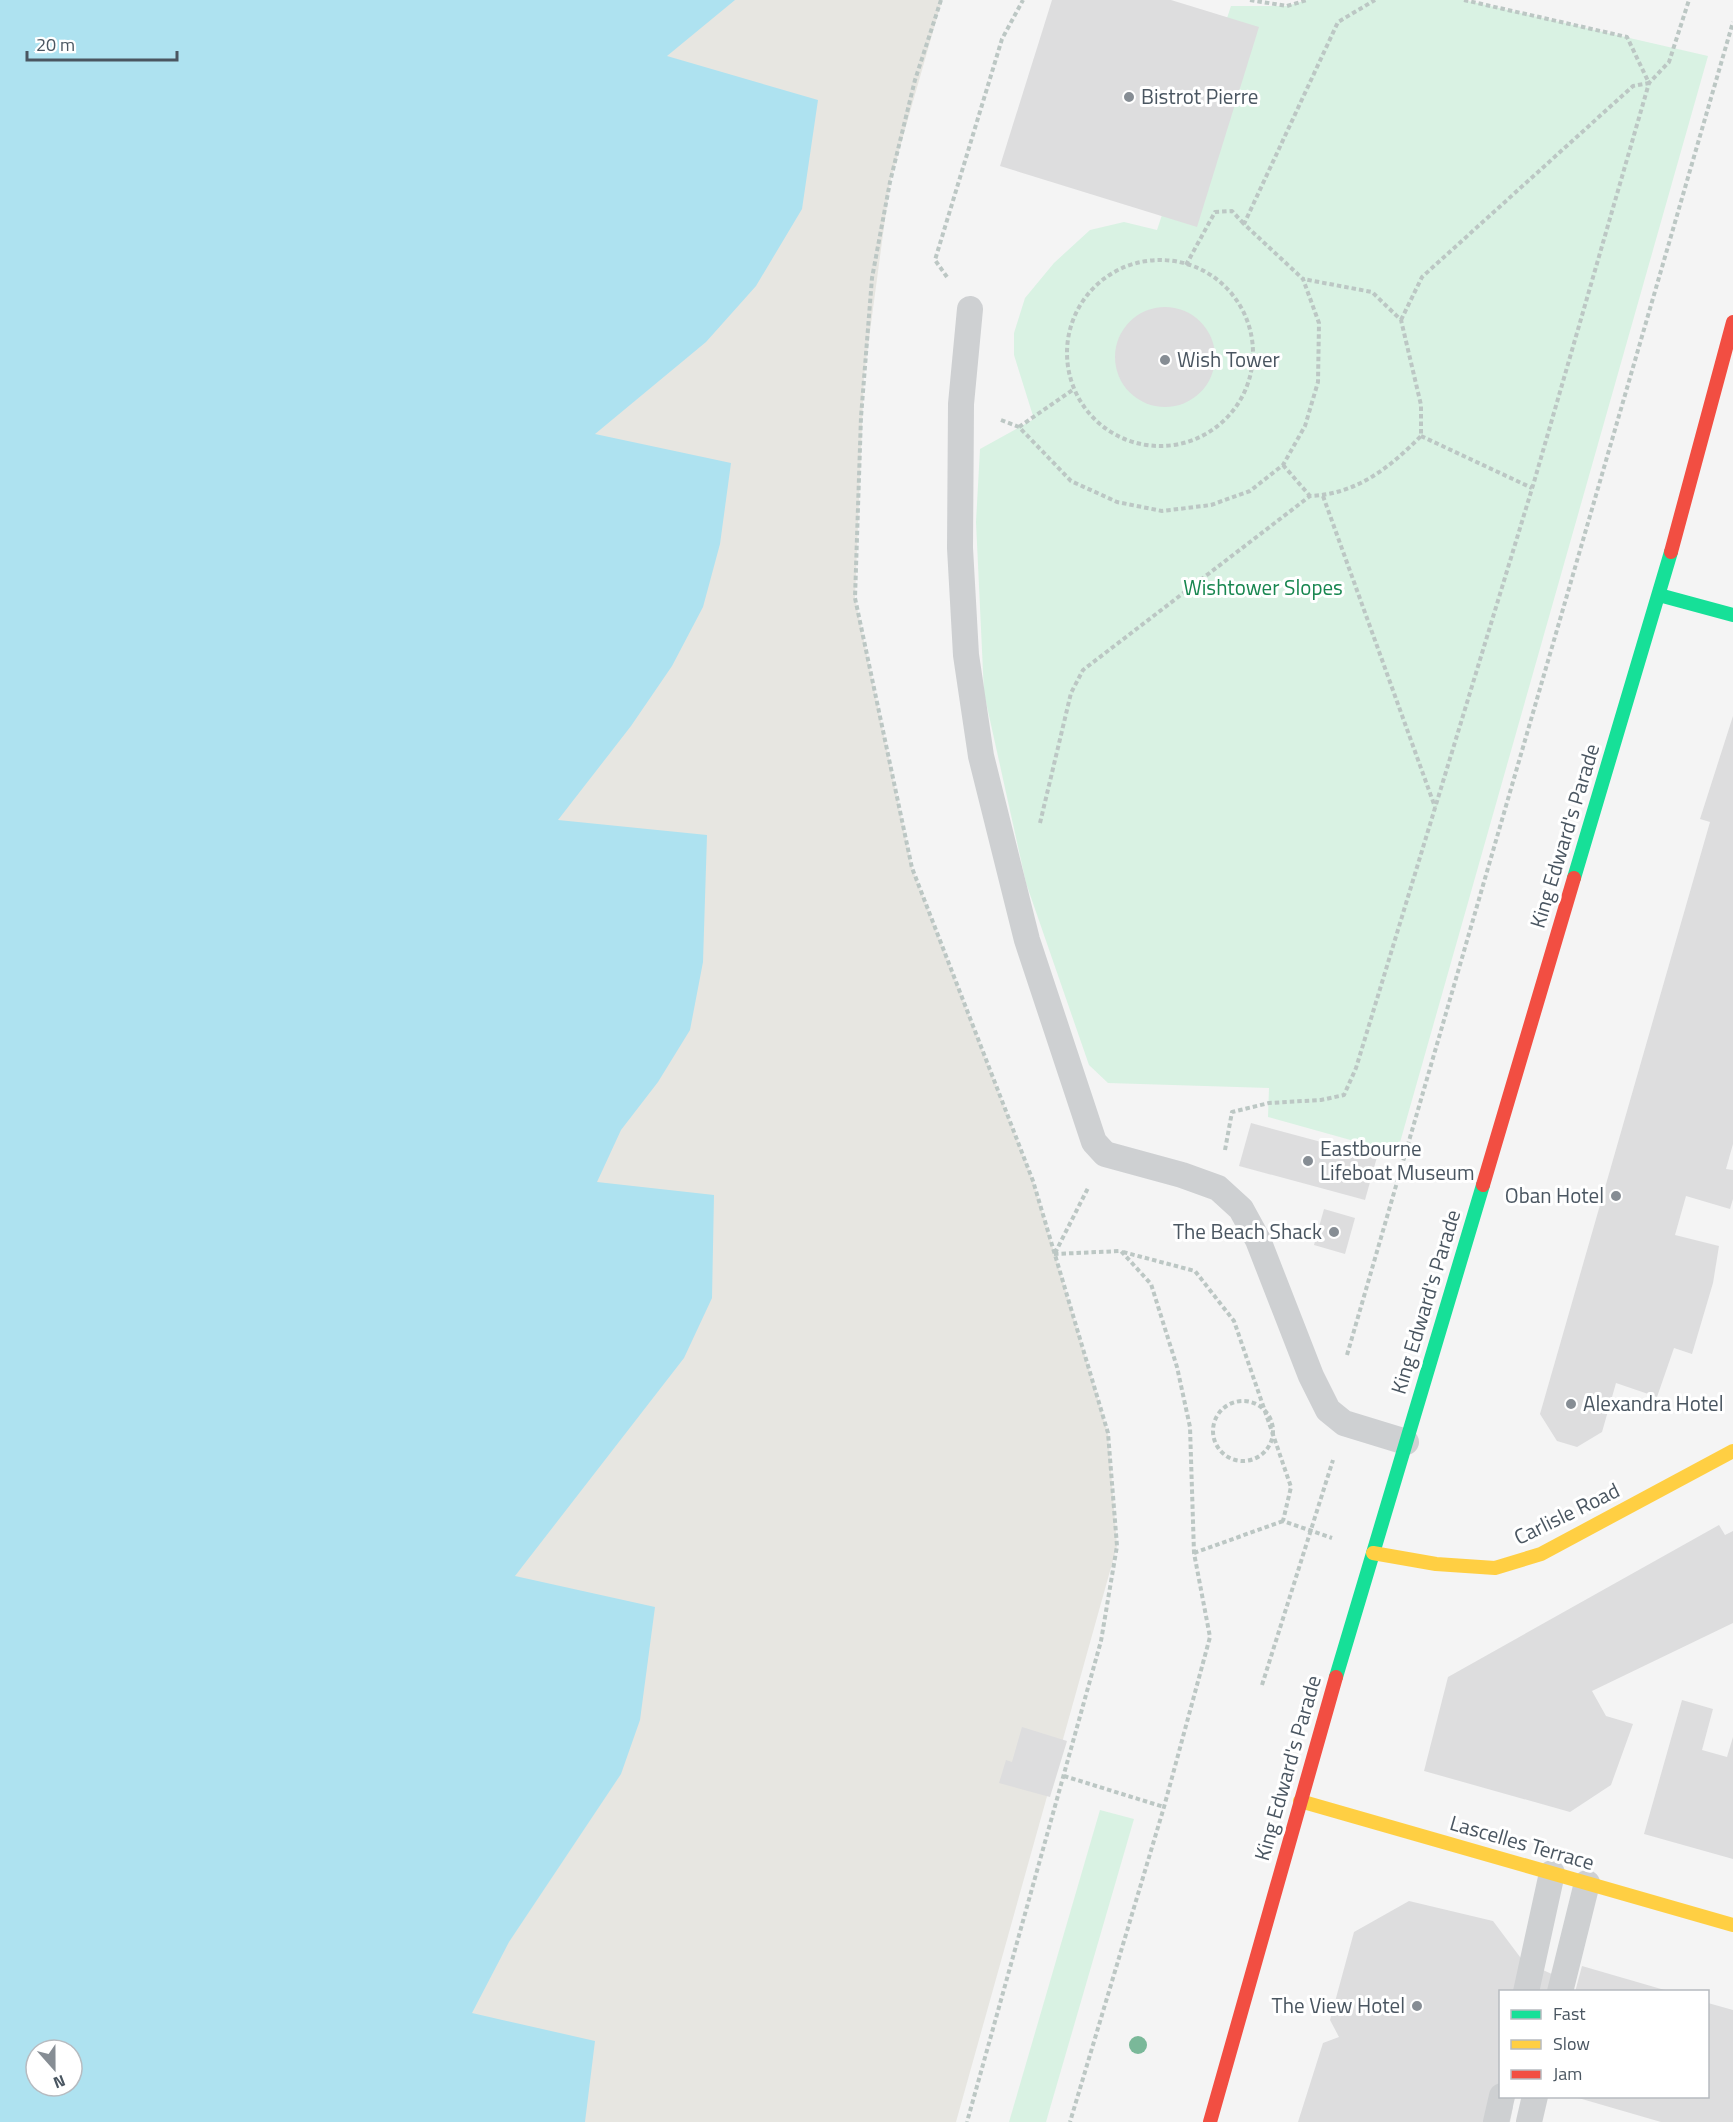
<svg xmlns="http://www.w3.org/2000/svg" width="1733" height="2122" font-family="'Titillium Web',sans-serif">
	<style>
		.green { fill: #d9f2e3 }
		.sand { fill: #e7e6e1 }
		.water { fill: #aee2f0; fill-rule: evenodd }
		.building { fill: #ddddde }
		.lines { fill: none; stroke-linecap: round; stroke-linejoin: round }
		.path { stroke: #bcc7c4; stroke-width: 4; stroke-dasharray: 4.5 3; stroke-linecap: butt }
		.lane { stroke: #ced0d2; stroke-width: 26 }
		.fast { stroke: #16e098; stroke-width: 14 }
		.slow { stroke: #ffcf43; stroke-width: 14 }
		.jam { stroke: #f24e42; stroke-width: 14 }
		.tree { fill: #7ab899 }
		.poi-dot { fill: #868d94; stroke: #fff; stroke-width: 2 }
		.labels { text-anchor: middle; stroke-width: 6; stroke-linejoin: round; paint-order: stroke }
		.poi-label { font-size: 21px; fill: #4a5661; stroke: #fff; text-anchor: start }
		.park-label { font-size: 21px; fill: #17864f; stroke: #fff }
		.street-label { font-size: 21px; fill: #4a5661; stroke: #fff }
	</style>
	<rect width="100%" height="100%" fill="#f4f4f4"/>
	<g class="green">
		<polygon points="1307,0 1464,0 1708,56 1397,1153 1268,1117 1269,1088 1108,1083 1089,1065 1026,883 984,693 976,522 980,449 1034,419 1014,355 1014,333 1025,298 1054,263 1090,230 1124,222 1157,230 1231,6 1287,6"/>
		<polygon points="1100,1810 1134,1819 1046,2122 1009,2122"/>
	</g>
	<polygon class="sand" points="410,0 942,0 890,182 864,376 855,598 912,868 1033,1181 1108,1433 1117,1546 956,2122 198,2122"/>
	<path class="water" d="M0,0H735L667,56L818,100L802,209L756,286L706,342L595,434L731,463L720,544L703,607L672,666L631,726L558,820L707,835L703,962L690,1030L658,1082L621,1130L597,1182L714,1195L712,1298L684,1358L515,1576L655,1607L640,1720L621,1774L509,1942L472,2013L595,2041L585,2122H0ZM36,2050H72V2086H36Z"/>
	<g class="building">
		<polygon points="1052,0 1171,0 1259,27 1197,227 1000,166"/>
		<circle cx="1165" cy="357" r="50"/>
		<polygon points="1733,716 1733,1144 1726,1169 1733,1170 1733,1199 1730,1209 1686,1196 1675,1235 1719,1246 1713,1283 1692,1354 1674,1348 1657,1397 1616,1383 1602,1432 1577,1447 1557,1441 1540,1414 1710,822 1700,819"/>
		<polygon points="1251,1123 1377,1157 1365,1200 1239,1166"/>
		<polygon points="1324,1209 1355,1218 1345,1254 1314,1245"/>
		<polygon points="1719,1525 1725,1535 1733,1531 1733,1623 1592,1691 1606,1716 1633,1724 1611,1785 1570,1812 1424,1771 1448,1677"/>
		<polygon points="1682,1700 1713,1709 1702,1750 1727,1757 1733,1737 1733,1859 1644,1834"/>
		<polygon points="1022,1727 1067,1741 1050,1797 999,1783 1006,1760 1012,1762"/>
		<polygon points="1409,1901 1493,1921 1523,1961 1554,1975 1550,1992 1500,1992 1500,2082 1498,2085 1513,2107 1510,2122 1298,2122 1323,2043 1339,2037 1330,2020 1354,1932"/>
		<polygon points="1582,1966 1668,1991 1667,1992 1575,1992"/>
		<polygon points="1708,2003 1733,2010 1733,2122 1661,2122 1575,2097 1707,2097"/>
	</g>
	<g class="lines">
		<g class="path">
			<polyline points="941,0 915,80 890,182 872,278 861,417 855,598 912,868 1033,1181 1108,1433 1117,1546 1101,1641 967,2122"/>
			<polyline points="1250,0 1287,6 1307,0"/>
			<circle cx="1160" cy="353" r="93"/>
			<polyline points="1186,265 1215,212 1232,211 1244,224"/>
			<polyline points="947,277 935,260 1002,39 1023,0"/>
			<polyline points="1401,320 1422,277 1633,86 1649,83 1627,37 1464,0"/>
			<polyline points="1001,420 1019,427 1071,481 1117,502 1162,511 1211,505 1250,491 1283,465 1305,426 1318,382 1319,323 1303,279 1244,224 1338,22 1375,0"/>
			<polyline points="1019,427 1074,389"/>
			<polyline points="1421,436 1532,488"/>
			<polyline points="1283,465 1310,496"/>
			<polyline points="1323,496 1435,807"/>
			<path d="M1040,823L1071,693L1083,670L1310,496C1357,494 1389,468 1421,436V405L1401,320L1372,292L1303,279"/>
			<polyline points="1225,1150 1232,1112 1269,1103 1321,1100 1344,1095 1356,1068 1534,482 1649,83 1669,62 1689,0"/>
			<polyline points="1123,1252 1195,1271 1234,1321 1291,1487 1283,1521 1332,1538"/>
			<polyline points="1055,1253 1088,1188"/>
			<polyline points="1054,1254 1121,1251 1151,1284 1177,1367 1190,1427 1194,1553 1210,1637 1164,1807 1070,2122"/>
			<polyline points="1347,1355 1733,22"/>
			<circle cx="1243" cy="1431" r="30"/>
			<polyline points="1194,1553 1283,1521"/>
			<polyline points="1262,1685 1333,1460"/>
			<polyline points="1064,1776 1164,1807"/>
		</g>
		<g class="lane">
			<polyline points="970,309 961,404 960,548 966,655 981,756 1027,940 1094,1142 1105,1154 1182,1175 1218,1188 1241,1209 1258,1240 1311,1376 1328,1410 1344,1423 1406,1442"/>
			<polyline points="1526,1992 1552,1873"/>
			<polyline points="1560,1992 1587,1883"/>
			<polyline points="1496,2122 1502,2096"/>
			<polyline points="1529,2122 1535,2096"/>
		</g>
		<g class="fast">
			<polyline points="1659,595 1733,615"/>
			<polyline points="1574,878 1671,552"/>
			<polyline points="1336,1677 1483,1185"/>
		</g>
		<g class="slow">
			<polyline points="1373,1553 1436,1564 1495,1568 1541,1554 1733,1451"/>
			<polyline points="1300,1801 1733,1925"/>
		</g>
		<g class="jam">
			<polyline points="1671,552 1733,322"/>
			<polyline points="1483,1185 1574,878"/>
			<polyline points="1210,2122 1336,1677"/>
		</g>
	</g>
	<circle class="tree" cx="1138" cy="2045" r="9"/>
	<g class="poi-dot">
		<circle cx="1129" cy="97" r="6"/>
		<circle cx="1165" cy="360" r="6"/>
		<circle cx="1308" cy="1161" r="6"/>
		<circle cx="1616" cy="1196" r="6"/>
		<circle cx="1334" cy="1232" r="6"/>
		<circle cx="1571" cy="1404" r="6"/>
		<circle cx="1417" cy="2006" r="6"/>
	</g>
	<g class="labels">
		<g class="poi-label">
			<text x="1141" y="104">Bistrot Pierre</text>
			<text x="1177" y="367">Wish Tower</text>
			<text x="1320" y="1156">Eastbourne<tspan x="1320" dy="24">Lifeboat Museum</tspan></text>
			<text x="1604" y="1203" text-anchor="end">Oban Hotel</text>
			<text x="1322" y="1239" text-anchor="end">The Beach Shack</text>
			<text x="1583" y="1411">Alexandra Hotel</text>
			<text x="1405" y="2013" text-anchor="end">The View Hotel</text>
		</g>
		<g class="park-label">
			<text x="1263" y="595">Wishtower Slopes</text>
		</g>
		<g class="street-label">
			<text transform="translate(1565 836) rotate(-73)" y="7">King Edward's Parade</text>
			<text transform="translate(1426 1302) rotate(-73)" y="7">King Edward's Parade</text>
			<text transform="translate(1567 1514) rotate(-26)" y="7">Carlisle Road</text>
			<text transform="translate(1288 1768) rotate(-74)" y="7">King Edward's Parade</text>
			<text transform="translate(1522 1843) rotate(16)" y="7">Lascelles Terrace</text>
		</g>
	</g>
	<rect x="1499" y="1990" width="210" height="108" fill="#ffffff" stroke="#b7bbc0" stroke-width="1.5"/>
	<rect x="1511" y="2010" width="30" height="9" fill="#16e098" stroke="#b7bbc0" stroke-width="1.5"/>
	<text x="1553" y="2020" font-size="18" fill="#4a5661">Fast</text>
	<rect x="1511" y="2040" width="30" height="9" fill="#ffcf43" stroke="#b7bbc0" stroke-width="1.5"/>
	<text x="1553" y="2050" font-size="18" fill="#4a5661">Slow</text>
	<rect x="1511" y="2070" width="30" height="9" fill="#f24e42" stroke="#b7bbc0" stroke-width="1.5"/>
	<text x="1553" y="2080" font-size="18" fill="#4a5661">Jam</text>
	<g transform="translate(54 2068) rotate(159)"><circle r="28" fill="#ffffff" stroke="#b7bbc0" stroke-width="1.5"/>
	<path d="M0-4.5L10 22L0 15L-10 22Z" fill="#868d94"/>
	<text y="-9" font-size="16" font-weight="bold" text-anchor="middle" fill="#4a5661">N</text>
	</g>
	<path d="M27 51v9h150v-9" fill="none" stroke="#4a5661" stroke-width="3"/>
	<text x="36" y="51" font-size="18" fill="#4a5661" stroke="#ffffff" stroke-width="4.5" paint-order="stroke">20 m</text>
</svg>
